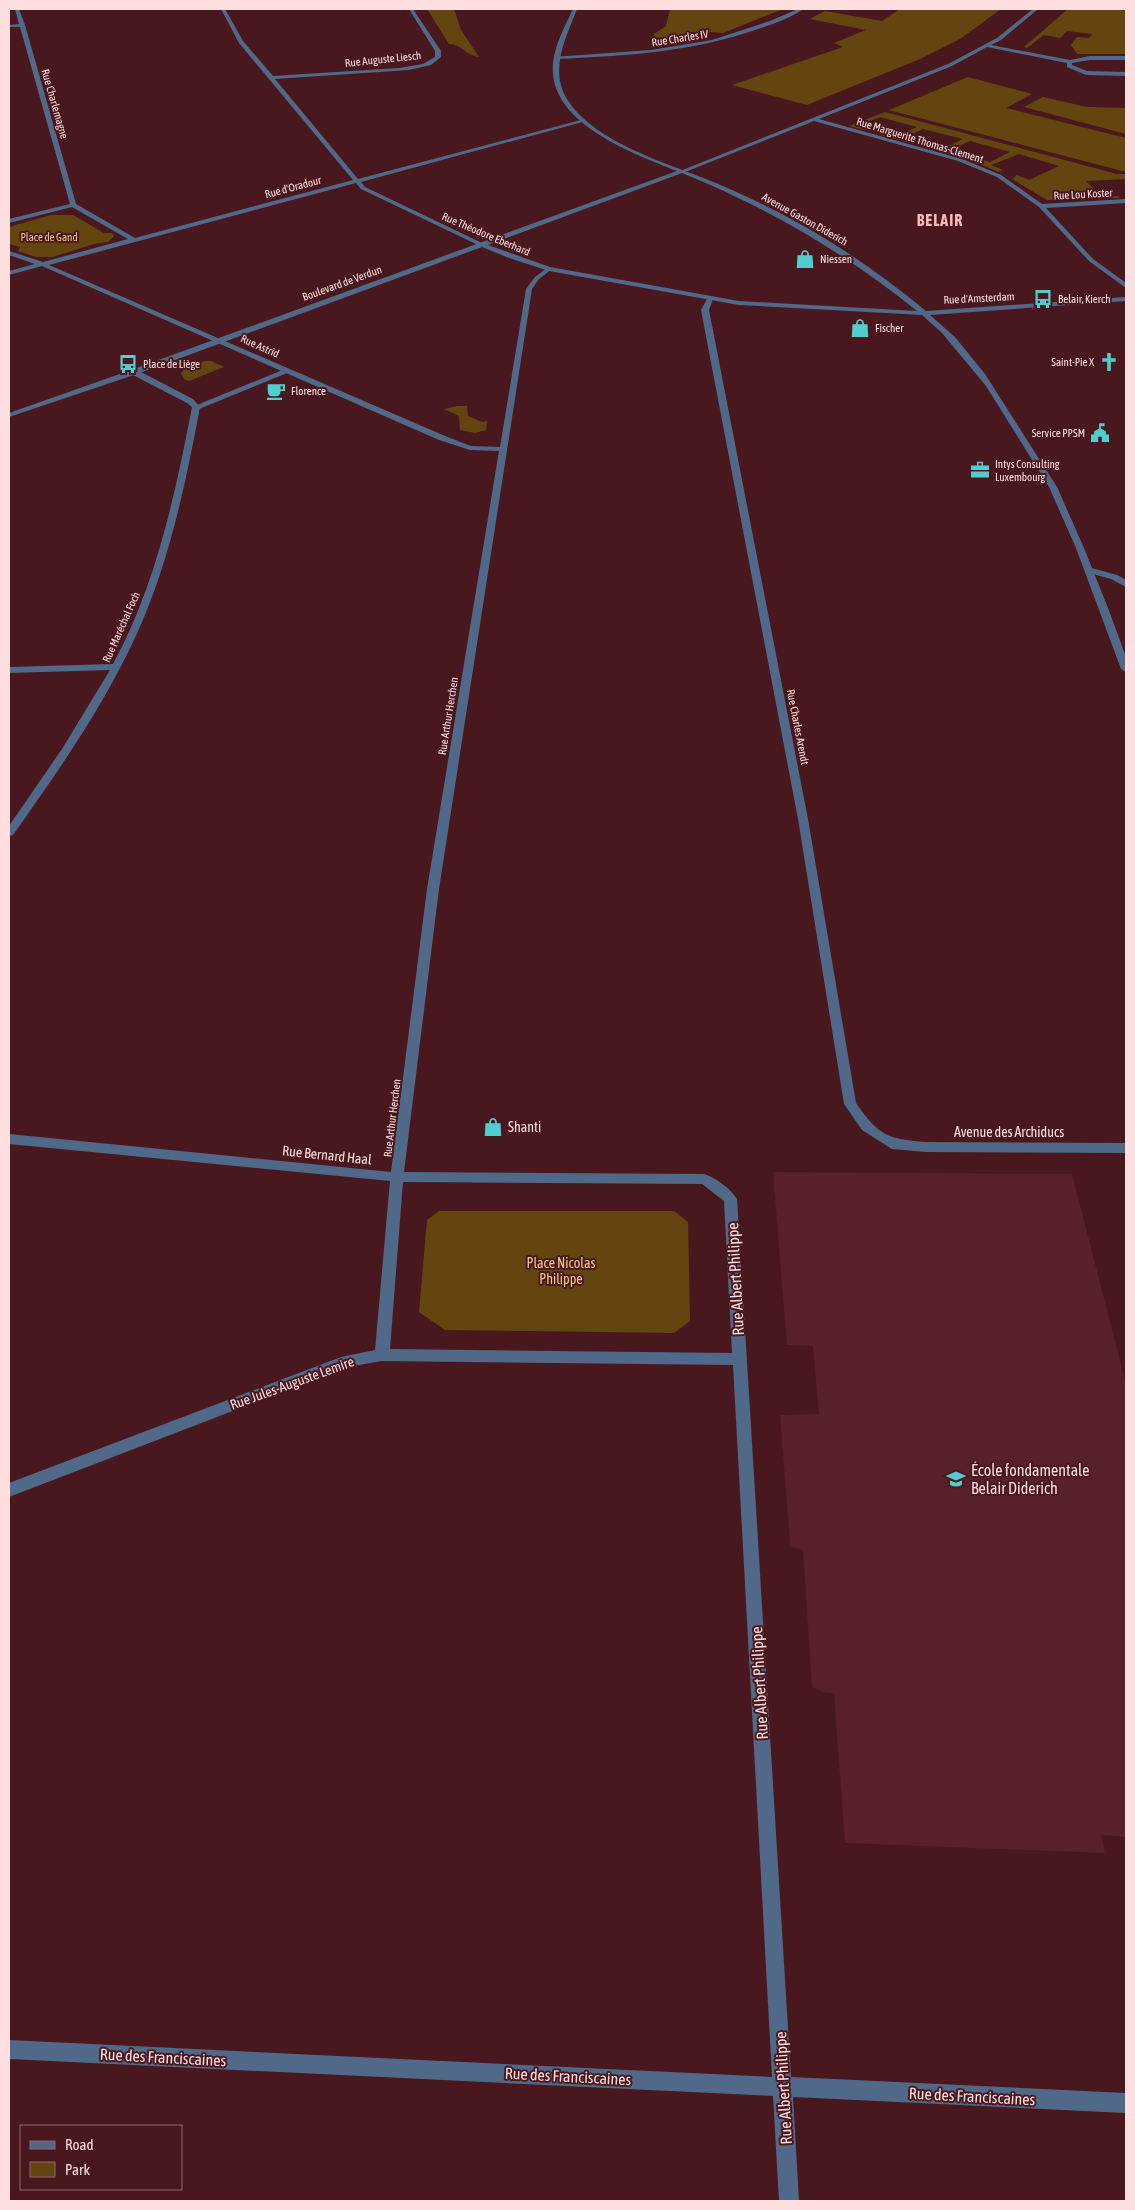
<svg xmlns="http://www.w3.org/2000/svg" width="1135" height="2210" font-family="'Asap Condensed',sans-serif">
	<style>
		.built { fill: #582028 }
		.green { fill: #65450f }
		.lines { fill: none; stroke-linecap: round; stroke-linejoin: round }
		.pedestrian { fill: #506988; fill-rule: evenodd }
		.minor { fill: #506988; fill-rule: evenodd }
		.tertiary { fill: #506988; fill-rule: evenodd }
		.labels { text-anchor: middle; stroke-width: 4; stroke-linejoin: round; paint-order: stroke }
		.far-street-label { font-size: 11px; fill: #ffdedf; stroke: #49181e }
		.far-park-label { font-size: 11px; fill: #f6c989; stroke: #49181e }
		.far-poi-label { font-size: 11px; fill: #ffdedf; stroke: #49181e; text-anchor: start }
		.poi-label { font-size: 14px; fill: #ffdedf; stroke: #49181e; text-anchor: start }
		.street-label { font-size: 14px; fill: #ffdedf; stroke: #49181e }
		.park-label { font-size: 14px; fill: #f6c989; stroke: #49181e }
		.far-district-label { font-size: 16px; font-weight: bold; letter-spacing: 1px; fill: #fababd; stroke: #49181e }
		.near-street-label { font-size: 16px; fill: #ffdedf; stroke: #49181e }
		.near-poi-label { font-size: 16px; fill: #ffdedf; stroke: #49181e; text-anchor: start }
	</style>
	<rect width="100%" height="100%" fill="#49181e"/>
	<polygon class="built" points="773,1172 1072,1174 1126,1384 1126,1837 1101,1835 1105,1853 845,1843 834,1693 823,1692 812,1687 803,1549 793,1548 790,1543 780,1415 819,1414 813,1346 787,1345"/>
	<g class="green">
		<path d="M427,9H454L461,30L479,57C467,56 461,44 449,44Z"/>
		<polygon points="670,9 783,9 723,33 710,32 655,43 654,34 666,26"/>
		<polygon points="900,9 1001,9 960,39 920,59 807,105 732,85 843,47 834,43 866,30 810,19 825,11 882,21"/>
		<polygon points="1068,9 1126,9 1126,54 1077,54 1071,45 1077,37 1089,38 1092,34 1067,31 1060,38 1044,35 1027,48 1024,47"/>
		<polygon points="968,77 1032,94 1006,108 1126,138 1126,172 889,110"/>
		<polygon points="1043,97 1087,107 1126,108 1126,134 1024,107"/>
		<polygon points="885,112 1117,174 1126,174 1126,179 1086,181 1102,197 1117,196 1120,198 1047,200 1012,179 1017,175 1029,180 1059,166 1019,154 991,165 1003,170 999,172 972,161 977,158 990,162 1010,152 970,141 950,150 961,154 957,156 926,147 929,145 943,149 963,139 923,129 903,138 914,141 910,143 880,135 883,133 895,137 917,127 880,117 857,126 868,129 865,130 849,126"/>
		<polygon points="51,215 73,215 104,233 112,233 114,236 108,242 94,244 53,257 36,257 18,251 20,247 9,244 9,227"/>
		<polygon points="205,361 211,361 224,367 189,381 184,379 181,373 186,367"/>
		<polygon points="457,406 467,406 468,416 482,422 487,421 486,430 475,433 460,430 459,416 444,409"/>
		<polygon points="439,1211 674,1211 688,1222 690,1321 674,1333 445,1330 419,1312 427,1220"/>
	</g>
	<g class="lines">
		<polygon class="pedestrian" points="285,369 292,371 199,409 192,407"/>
		<g class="minor">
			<path d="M15,9H19L25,25L76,204L135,238L353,180L239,43L221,9H225L243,41L273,76L399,68L423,64L435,57V51L409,9H413L441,51V57L431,65L409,70L275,79L358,179L581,120L586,121L361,182L365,187L482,243V245H478L361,189L356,183L49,265L445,436L471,446L500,447L526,289L535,277L547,268L552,269L539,279L532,289L439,889L404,1172L704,1174C716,1178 730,1188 737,1199L791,2077L1126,2093V2113L793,2097L799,2201H779L773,2096L9,2059V2040L772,2077L733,1365L382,1361L347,1367L9,1497V1483L341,1357L375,1350L390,1181L9,1144V1134L391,1172L427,889L499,451L470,450L439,440L42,266L9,275V271L35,264L9,255V251L43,262L128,239L72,207L9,223V219L70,204L20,27H9V25L19,24ZM403,1182L702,1184L724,1201L732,1353L390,1349Z"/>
			<path d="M798,9H803C791,18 773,24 758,29C693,52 625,56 556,59L553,57L651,50L712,40L770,21Z"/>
			<polygon points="1033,9 1038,9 1001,40 991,45 1070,60 1090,56 1126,56 1126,60 1090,60 1072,63 1072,65 1087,71 1126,72 1126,76 1086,75 1067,67 1067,63 987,47 952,66 819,119 962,159 1001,175 1042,204 1126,199 1126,203 1046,208 1093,259 1126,283 1126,288 1089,261 1039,207 997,177 958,161 814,121 685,172 680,171 948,64 997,38"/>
			<path d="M710,297L713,299L709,310L808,819L856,1103C879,1136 887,1139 926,1142L1126,1143V1153L926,1152L892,1149L862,1130L844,1104L798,819L701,310L707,299Z"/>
			<path d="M131,370H137L193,399L200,407C186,482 170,559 139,629C106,703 59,770 13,835L9,836V826L62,749L110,670L9,673V667L113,664C156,585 175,495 192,407L187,403L131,374Z"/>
			<polygon points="1088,567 1117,575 1126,580 1126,587 1111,579 1085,572 1085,568"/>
		</g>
		<path class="tertiary" d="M573,9H577C566,38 549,69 567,99C594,143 670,164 716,183C742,194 767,206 791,219C839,245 884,276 926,311L1126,297V301L930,315L955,337L985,374L1057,487L1084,548L1108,608L1126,657V672L1121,669L1076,548L1049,487L986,386L942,333L922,315L739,305L549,271L509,258L482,247L137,374L9,417V413L131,370L677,171C633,153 547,123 553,63C555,44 565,26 573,9ZM682,173C768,208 845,253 917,311L739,301L550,267L488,245Z"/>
	</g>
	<defs>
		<g id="shop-bare" transform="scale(1.5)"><path d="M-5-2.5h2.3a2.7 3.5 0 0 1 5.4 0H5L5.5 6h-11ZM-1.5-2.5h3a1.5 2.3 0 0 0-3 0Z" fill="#52cdcd" stroke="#49181e" stroke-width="2.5" paint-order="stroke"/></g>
		<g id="bus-bare" transform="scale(1.5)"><path d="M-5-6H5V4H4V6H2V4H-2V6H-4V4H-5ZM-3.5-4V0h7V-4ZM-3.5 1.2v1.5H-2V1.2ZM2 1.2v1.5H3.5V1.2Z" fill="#52cdcd" stroke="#49181e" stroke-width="2.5" paint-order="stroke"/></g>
		<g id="church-bare" transform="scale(1.5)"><path d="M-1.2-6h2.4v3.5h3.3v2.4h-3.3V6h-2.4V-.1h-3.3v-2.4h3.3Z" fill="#52cdcd" stroke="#49181e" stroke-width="2.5" paint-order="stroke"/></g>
		<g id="cafe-bare" transform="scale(1.5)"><path d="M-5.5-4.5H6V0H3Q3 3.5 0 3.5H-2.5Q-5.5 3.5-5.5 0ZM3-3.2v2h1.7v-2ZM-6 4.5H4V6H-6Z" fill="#52cdcd" stroke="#49181e" stroke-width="2.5" paint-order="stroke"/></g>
		<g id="civic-bare" transform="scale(1.5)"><path d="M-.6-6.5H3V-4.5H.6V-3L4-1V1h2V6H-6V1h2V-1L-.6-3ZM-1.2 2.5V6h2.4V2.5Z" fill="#52cdcd" stroke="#49181e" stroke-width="2.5" paint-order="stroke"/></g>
		<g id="office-bare" transform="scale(1.5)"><path d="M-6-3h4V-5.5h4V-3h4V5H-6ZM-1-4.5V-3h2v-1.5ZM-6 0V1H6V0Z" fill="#52cdcd" stroke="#49181e" stroke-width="2.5" paint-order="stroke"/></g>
		<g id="school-bare" transform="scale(1.5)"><path d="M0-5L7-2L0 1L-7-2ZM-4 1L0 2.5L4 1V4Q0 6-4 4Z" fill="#52cdcd" stroke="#49181e" stroke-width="2.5" paint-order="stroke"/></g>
	</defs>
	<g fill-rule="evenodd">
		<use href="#shop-bare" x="805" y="259"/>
		<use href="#bus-bare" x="1043" y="299"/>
		<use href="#shop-bare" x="860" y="328"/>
		<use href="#church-bare" x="1109" y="362"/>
		<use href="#bus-bare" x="128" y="364"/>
		<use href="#cafe-bare" x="276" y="391"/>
		<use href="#civic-bare" x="1100" y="433"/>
		<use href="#office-bare" x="980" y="470"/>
		<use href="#shop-bare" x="493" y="1127"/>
		<use href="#school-bare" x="956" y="1479"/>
	</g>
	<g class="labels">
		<g class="far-street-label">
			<text transform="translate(680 38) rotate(-9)" y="4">Rue Charles IV</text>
			<text transform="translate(383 59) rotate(-6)" y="4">Rue Auguste Liesch</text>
			<text transform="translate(55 104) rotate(74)" y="4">Rue Charlemagne</text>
			<text transform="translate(920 140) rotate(17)" y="4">Rue Marguerite Thomas-Clement</text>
			<text transform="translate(293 187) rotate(-15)" y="4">Rue d'Oradour</text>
			<text transform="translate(1083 194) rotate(-3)" y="4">Rue Lou Koster</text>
			<text transform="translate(805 219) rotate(29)" y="4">Avenue Gaston Diderich</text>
			<text transform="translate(486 234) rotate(23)" y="4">Rue Théodore Eberhard</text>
			<text transform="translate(342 283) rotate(-20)" y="4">Boulevard de Verdun</text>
			<text transform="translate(979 298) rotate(-3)" y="4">Rue d'Amsterdam</text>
			<text transform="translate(260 346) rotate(24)" y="4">Rue Astrid</text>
			<text transform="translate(121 627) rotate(-66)" y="4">Rue Maréchal Foch</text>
			<text transform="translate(448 716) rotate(-81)" y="4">Rue Arthur Herchen</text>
			<text transform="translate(798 727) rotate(79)" y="4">Rue Charles Arendt</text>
			<text transform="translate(392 1118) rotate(-83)" y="4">Rue Arthur Herchen</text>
		</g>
		<g class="far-park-label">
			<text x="49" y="241">Place de Gand</text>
		</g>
		<g class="far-poi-label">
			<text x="820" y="263">Niessen</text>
			<text x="1058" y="303">Belair, Kierch</text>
			<text x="875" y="332">Fischer</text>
			<text x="1094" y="366" text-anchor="end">Saint-Pie X</text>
			<text x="143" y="368">Place de Liège</text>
			<text x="291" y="395">Florence</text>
			<text x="1085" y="437" text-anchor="end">Service PPSM</text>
			<text x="995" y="468">Intys Consulting<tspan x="995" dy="13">Luxembourg</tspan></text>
		</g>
		<g class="poi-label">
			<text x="508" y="1132">Shanti</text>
		</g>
		<g class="street-label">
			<text x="1009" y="1137">Avenue des Archiducs</text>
			<text transform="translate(327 1155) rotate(6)" y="5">Rue Bernard Haal</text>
			<text transform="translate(292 1383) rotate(-20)" y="5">Rue Jules-Auguste Lemire</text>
		</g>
		<g class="park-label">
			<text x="561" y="1268">Place Nicolas<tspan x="561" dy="16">Philippe</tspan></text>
		</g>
		<g class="far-district-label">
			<text x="940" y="226">BELAIR</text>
		</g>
		<g class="near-street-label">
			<text transform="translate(735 1279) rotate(-93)" y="6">Rue Albert Philippe</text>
			<text transform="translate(759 1683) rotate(-93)" y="6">Rue Albert Philippe</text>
			<text transform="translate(163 2057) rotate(3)" y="6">Rue des Franciscaines</text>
			<text transform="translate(568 2076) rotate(3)" y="6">Rue des Franciscaines</text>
			<text transform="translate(783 2088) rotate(-93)" y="6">Rue Albert Philippe</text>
			<text transform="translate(972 2096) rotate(3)" y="6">Rue des Franciscaines</text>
		</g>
		<g class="near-poi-label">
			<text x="971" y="1476">École fondamentale<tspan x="971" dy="18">Belair Diderich</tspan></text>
		</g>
	</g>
	<rect width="1135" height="2210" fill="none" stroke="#ffdedf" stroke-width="20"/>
	<rect x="20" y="2125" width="162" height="65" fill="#49181e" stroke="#92676b"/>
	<rect x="30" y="2141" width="25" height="8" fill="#506988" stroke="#92676b"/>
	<text x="65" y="2150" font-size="15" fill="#ffdedf">Road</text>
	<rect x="30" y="2162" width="25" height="15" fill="#65450f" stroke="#92676b"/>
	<text x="65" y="2175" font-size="15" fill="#ffdedf">Park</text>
</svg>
